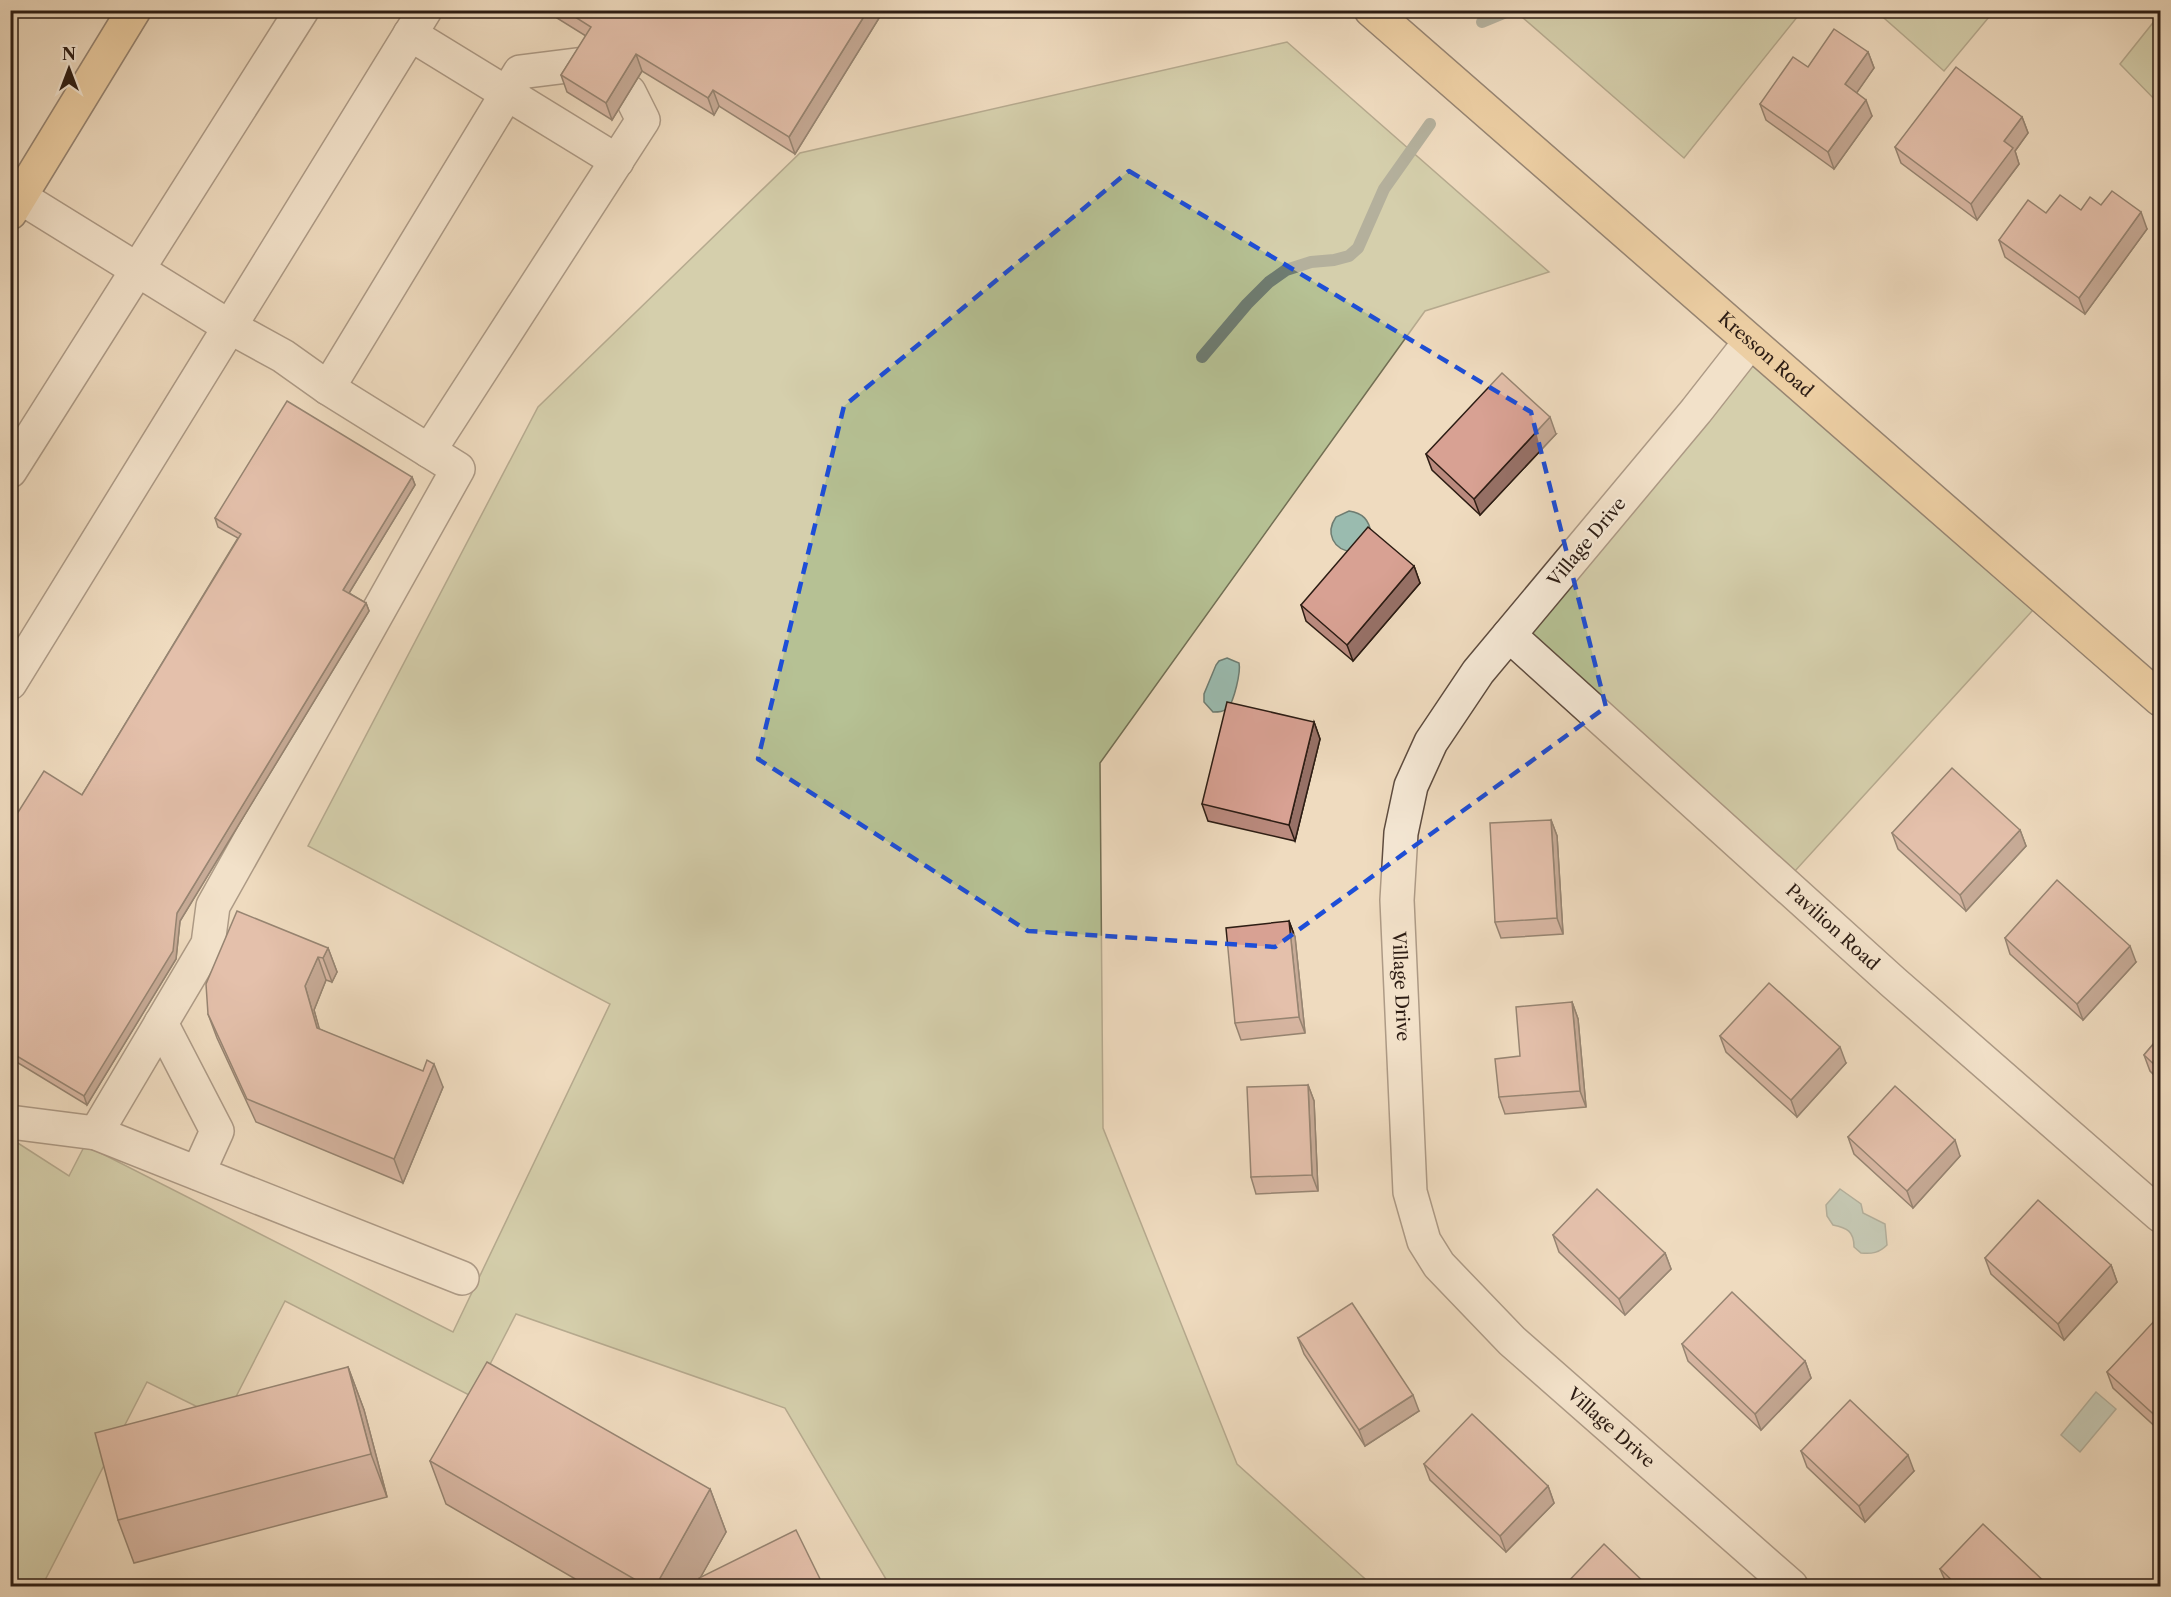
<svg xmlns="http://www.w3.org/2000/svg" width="2171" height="1597" font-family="'Libre Caslon Text',serif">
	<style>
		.green { fill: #b6c194; stroke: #726f54; stroke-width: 1.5 }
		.water { fill: #9abbaf; stroke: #6e7c71; stroke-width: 1.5 }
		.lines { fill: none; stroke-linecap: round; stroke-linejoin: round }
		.stream { stroke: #6e7c71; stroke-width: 12 }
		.minor-casing { stroke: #5e4c3f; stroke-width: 36 }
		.major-casing { stroke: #2d1d14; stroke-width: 36 }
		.minor { stroke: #f5e8d5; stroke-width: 33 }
		.major { stroke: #e8be80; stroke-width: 33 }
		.wall { fill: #ba8a7e; stroke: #2d1d14; stroke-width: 1.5 }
		.shaded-wall { fill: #977167; stroke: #2d1d14; stroke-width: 1.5 }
		.building { fill: #d8a193; stroke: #2d1d14; stroke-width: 1.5 }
		.marked { fill: none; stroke: #1d4ed8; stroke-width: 4.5; stroke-dasharray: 12 8; stroke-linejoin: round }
		.labels { text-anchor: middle; stroke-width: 4.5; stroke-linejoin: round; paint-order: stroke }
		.street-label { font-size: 18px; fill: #2d1d14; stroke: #f5e8d5 }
	</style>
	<rect width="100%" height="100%" fill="#efdbbf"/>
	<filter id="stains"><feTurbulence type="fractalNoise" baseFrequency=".00333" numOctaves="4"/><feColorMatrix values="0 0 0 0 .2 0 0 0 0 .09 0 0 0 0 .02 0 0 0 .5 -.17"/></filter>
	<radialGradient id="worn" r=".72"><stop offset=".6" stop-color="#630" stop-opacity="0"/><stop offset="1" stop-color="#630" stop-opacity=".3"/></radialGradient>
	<g class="green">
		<polygon points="1515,11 1802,11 1684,158"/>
		<polygon points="1876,11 1994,11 1944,71"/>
		<polygon points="2160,14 2160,105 2120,64"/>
		<polygon points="1287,42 1549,272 1425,311 1100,763 1103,1128 1237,1464 1373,1586 890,1586 785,1408 516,1314 473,1397 285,1301 224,1420 147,1382 42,1586 11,1586 10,1138 69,1176 85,1145 453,1332 610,1004 308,846 538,407 800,153"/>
		<polygon points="1750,342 2044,598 1784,883 1509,635"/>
	</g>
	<g class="water">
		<path d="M1349,511C1363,513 1369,520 1371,533L1353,552C1333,550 1325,533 1336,517Z"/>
		<path d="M1227,658L1239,663C1241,672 1234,701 1228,708C1223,712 1219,712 1213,712L1204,702V694L1216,665L1219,661Z"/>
		<path d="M1840,1189L1861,1204L1863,1213L1885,1224L1887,1245C1879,1253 1872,1254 1861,1253L1854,1247C1854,1231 1847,1228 1833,1225L1827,1216L1826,1205Z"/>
		<polygon points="2096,1392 2116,1409 2080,1452 2061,1435"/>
	</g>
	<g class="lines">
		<g class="stream">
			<polyline points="1482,22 1511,10"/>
			<polyline points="1202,357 1247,304 1269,282 1286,270 1311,262 1334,260 1349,256 1358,248 1384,189 1430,124"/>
		</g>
		<g class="minor-casing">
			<g id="minor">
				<polyline points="410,34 617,161"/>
				<polyline points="20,197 230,327 283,356 328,388 458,469 213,906 208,944 96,1133"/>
				<path id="s1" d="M1750,342L1696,411L1478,672L1431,742L1411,786L1401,833L1397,900L1410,1192L1424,1241L1439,1265L1512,1341L1791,1586"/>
				<polyline points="328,388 520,72 584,64"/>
				<polyline points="429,451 643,120 629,92"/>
				<polyline points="10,471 302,10"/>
				<path id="s2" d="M1509,635L1893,982L2160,1215"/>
				<polyline points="10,683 425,10"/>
				<polyline points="161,1023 217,1131 198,1173"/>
				<polyline points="10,1122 96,1133 462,1278"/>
			</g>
		</g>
		<g class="major-casing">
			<g id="major">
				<path id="s3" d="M1371,10L2160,699"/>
				<polyline points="10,213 134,10"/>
			</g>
		</g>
		<use href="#minor" class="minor"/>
		<use href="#major" class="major"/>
	</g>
	<g class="wall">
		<polygon points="544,10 884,10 795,154 719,106 714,115 642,71 612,120 567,92 561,75 586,36"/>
		<polygon points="1868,52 1874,68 1856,93 1872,116 1834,169 1766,120 1760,104 1808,67"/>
		<polygon points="2022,117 2028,133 2015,151 2019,164 1977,220 1901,163 1895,147"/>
		<polygon points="2101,205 2147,229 2085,314 2005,257 1999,240 2046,213 2081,210"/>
		<polygon points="1556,434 1480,515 1432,470 1426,454"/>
		<polygon points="412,477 415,485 349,593 366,603 369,611 180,921 176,959 87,1105 10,1058 10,825 82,795 238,538 218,527 215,518"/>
		<polygon points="1414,566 1420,583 1353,661 1306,621 1301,605"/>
		<polygon points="1314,722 1320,739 1295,841 1208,821 1202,804"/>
		<polygon points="1551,820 1557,836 1563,934 1501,938 1495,922"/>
		<polygon points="2020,830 2026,846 1966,911 1898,849 1892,833"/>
		<polygon points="1289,921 1295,937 1305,1033 1241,1040 1235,1023"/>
		<polygon points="2005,938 2136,962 2083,1020 2010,954"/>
		<polygon points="328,948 337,972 332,982 326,980 314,1010 319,1029 443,1087 403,1183 256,1122 217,1038 208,1014"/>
		<polygon points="1572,1002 1578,1019 1586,1107 1505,1114 1499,1097 1520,1056"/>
		<polygon points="1720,1036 1846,1063 1797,1117 1726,1052"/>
		<polygon points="2160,1036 2160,1081 2150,1071 2144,1055"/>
		<polygon points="1308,1085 1314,1101 1318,1191 1256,1194 1251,1177"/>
		<polygon points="1848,1137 1960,1156 1913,1208 1854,1154"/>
		<polygon points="1553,1235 1665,1253 1671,1269 1625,1315 1559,1252"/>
		<polygon points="1985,1258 2111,1265 2117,1282 2064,1340 1991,1274"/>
		<polygon points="2160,1321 2160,1431 2113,1388 2107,1372"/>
		<polygon points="1298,1338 1419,1411 1365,1446 1304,1354"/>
		<polygon points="1682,1344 1805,1361 1811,1378 1761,1430 1688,1361"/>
		<polygon points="348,1367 364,1410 387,1497 134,1563 118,1520"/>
		<polygon points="1801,1451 1914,1471 1865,1522 1807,1467"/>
		<polygon points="430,1461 710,1489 726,1532 700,1578 824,1587 702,1587 699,1579 695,1587 589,1587 446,1504"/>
		<polygon points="1424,1464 1548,1486 1554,1503 1506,1552 1430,1480"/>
		<polygon points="1940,1569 2050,1587 1948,1587"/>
	</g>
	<g class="shaded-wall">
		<polygon points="868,10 884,10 795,154 789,137"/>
		<polygon points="1868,52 1874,68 1851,101 1845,84"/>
		<polygon points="636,54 642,71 612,120 606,103"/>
		<polygon points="713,90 719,106 714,115 708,98"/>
		<polygon points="1866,100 1872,116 1834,169 1828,152"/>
		<polygon points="2022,117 2028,133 2015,151 2019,164 1977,220 1971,204 2004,141"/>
		<polygon points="2141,212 2147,229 2085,314 2079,298"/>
		<polygon points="1550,417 1556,434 1480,515 1474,499"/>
		<polygon points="412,477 415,485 346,598 343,590"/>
		<polygon points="1414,566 1420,583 1353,661 1347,645"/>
		<polygon points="366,603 369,611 180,921 176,959 87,1105 84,1096 177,913"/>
		<polygon points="1314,722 1320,739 1295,841 1289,825"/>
		<polygon points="1551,820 1557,836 1563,934 1557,918"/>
		<polygon points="2020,830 2026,846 1966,911 1960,895"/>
		<polygon points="1289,921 1295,937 1305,1033 1299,1017"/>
		<polygon points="2130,946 2136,962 2083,1020 2077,1004"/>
		<polygon points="328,948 337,972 332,982 323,958"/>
		<polygon points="318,957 326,980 314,1010 326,1052 317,1028 305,986"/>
		<polygon points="1572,1002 1578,1019 1586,1107 1580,1091"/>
		<polygon points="1840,1047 1846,1063 1797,1117 1791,1100"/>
		<polygon points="434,1064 443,1087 403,1183 394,1159"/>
		<polygon points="1308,1085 1314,1101 1318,1191 1312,1175"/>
		<polygon points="1955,1140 1960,1156 1913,1208 1907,1191"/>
		<polygon points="1665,1253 1671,1269 1625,1315 1619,1299"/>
		<polygon points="2111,1265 2117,1282 2064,1340 2058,1324"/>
		<polygon points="1805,1361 1811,1378 1761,1430 1755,1414"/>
		<polygon points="348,1367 364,1410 387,1497 371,1454"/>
		<polygon points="1413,1395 1419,1411 1365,1446 1359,1430"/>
		<polygon points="1908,1455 1914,1471 1865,1522 1859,1506"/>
		<polygon points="1548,1486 1554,1503 1506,1552 1500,1536"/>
		<polygon points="710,1489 726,1532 695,1587 655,1587"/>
	</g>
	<g class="building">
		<polygon points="564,10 868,10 789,137 713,90 708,98 636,54 606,103 561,75 591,27"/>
		<polygon points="1834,29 1868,52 1845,84 1866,100 1828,152 1760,104 1793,57 1808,67"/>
		<polygon points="1956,67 2022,117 2004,141 2013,148 1971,204 1895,147"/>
		<polygon points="2112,191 2141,212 2079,298 1999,240 2028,200 2046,213 2060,195 2081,210 2090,197 2101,205"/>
		<polygon points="1502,373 1550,417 1474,499 1426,454"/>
		<polygon points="287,401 412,477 343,590 366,603 177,913 173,951 84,1096 10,1052 10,825 44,771 82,795 241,534 215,518"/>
		<polygon points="1368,527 1414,566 1347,645 1301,605"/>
		<polygon points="1227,702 1314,722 1289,825 1202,804"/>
		<polygon points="1952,768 2020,830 1960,895 1892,833"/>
		<polygon points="1551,820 1557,918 1495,922 1490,823"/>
		<polygon points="2057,880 2130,946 2077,1004 2005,938"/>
		<polygon points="237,911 328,948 323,958 318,957 305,986 317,1028 423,1071 427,1060 434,1064 394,1159 247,1099 208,1014 206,984"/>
		<polygon points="1289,921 1299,1017 1235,1023 1226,928"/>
		<polygon points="1769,983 1840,1047 1791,1100 1720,1036"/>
		<polygon points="1572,1002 1580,1091 1499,1097 1495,1059 1520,1056 1516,1007"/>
		<polygon points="2160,1036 2160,1070 2144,1055"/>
		<polygon points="1308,1085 1312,1175 1251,1177 1247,1087"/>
		<polygon points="1895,1086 1955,1140 1907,1191 1848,1137"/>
		<polygon points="1597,1189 1665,1253 1619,1299 1553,1235"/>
		<polygon points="2038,1200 2111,1265 2058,1324 1985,1258"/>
		<polygon points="1732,1292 1805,1361 1755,1414 1682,1344"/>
		<polygon points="1352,1303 1413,1395 1359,1430 1298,1338"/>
		<polygon points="2157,1318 2160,1321 2160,1420 2107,1372"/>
		<polygon points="487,1362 710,1489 655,1587 648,1587 430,1461"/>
		<polygon points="348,1367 371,1454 118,1520 95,1433"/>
		<polygon points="1850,1400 1908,1455 1859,1506 1801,1451"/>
		<polygon points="1472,1414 1548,1486 1500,1536 1424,1464"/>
		<polygon points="1983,1524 2050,1587 1959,1587 1940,1569"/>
		<polygon points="796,1530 824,1587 703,1587 699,1578"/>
		<polygon points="1604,1544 1649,1587 1563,1587"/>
	</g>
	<path d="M0 0H2171V1597H0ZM1129,171L1531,412L1606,707L1275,947L1028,931L758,759L844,406Z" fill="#efdbbf" fill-opacity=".55" fill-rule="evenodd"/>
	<path class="marked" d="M1129,171L1531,412L1606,707L1275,947L1028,931L758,759L844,406Z"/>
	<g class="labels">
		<g class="street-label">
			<text dy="6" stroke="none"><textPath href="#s3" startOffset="524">Kresson Road</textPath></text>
			<text transform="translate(1587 542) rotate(-50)" y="6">Village Drive</text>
			<text dy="6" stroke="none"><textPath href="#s2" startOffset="436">Pavilion Road</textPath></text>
			<text dy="6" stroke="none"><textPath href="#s1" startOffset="762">Village Drive</textPath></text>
			<text dy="6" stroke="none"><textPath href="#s1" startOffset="1284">Village Drive</textPath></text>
		</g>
	</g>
	<rect width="2171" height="1597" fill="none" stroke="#efdbbf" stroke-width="36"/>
	<rect x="12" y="12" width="2147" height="1573" fill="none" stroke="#2d1d14" stroke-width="3"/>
	<rect x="18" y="18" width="2135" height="1561" fill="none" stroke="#2d1d14" stroke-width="1.5"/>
	<g transform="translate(69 69)" stroke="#f5e8d5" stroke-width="4.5" paint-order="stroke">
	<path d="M0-4.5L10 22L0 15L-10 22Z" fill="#2d1d14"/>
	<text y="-9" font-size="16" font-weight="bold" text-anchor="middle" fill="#2d1d14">N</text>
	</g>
	<rect width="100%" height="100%" filter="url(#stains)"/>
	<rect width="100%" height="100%" fill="url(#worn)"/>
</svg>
